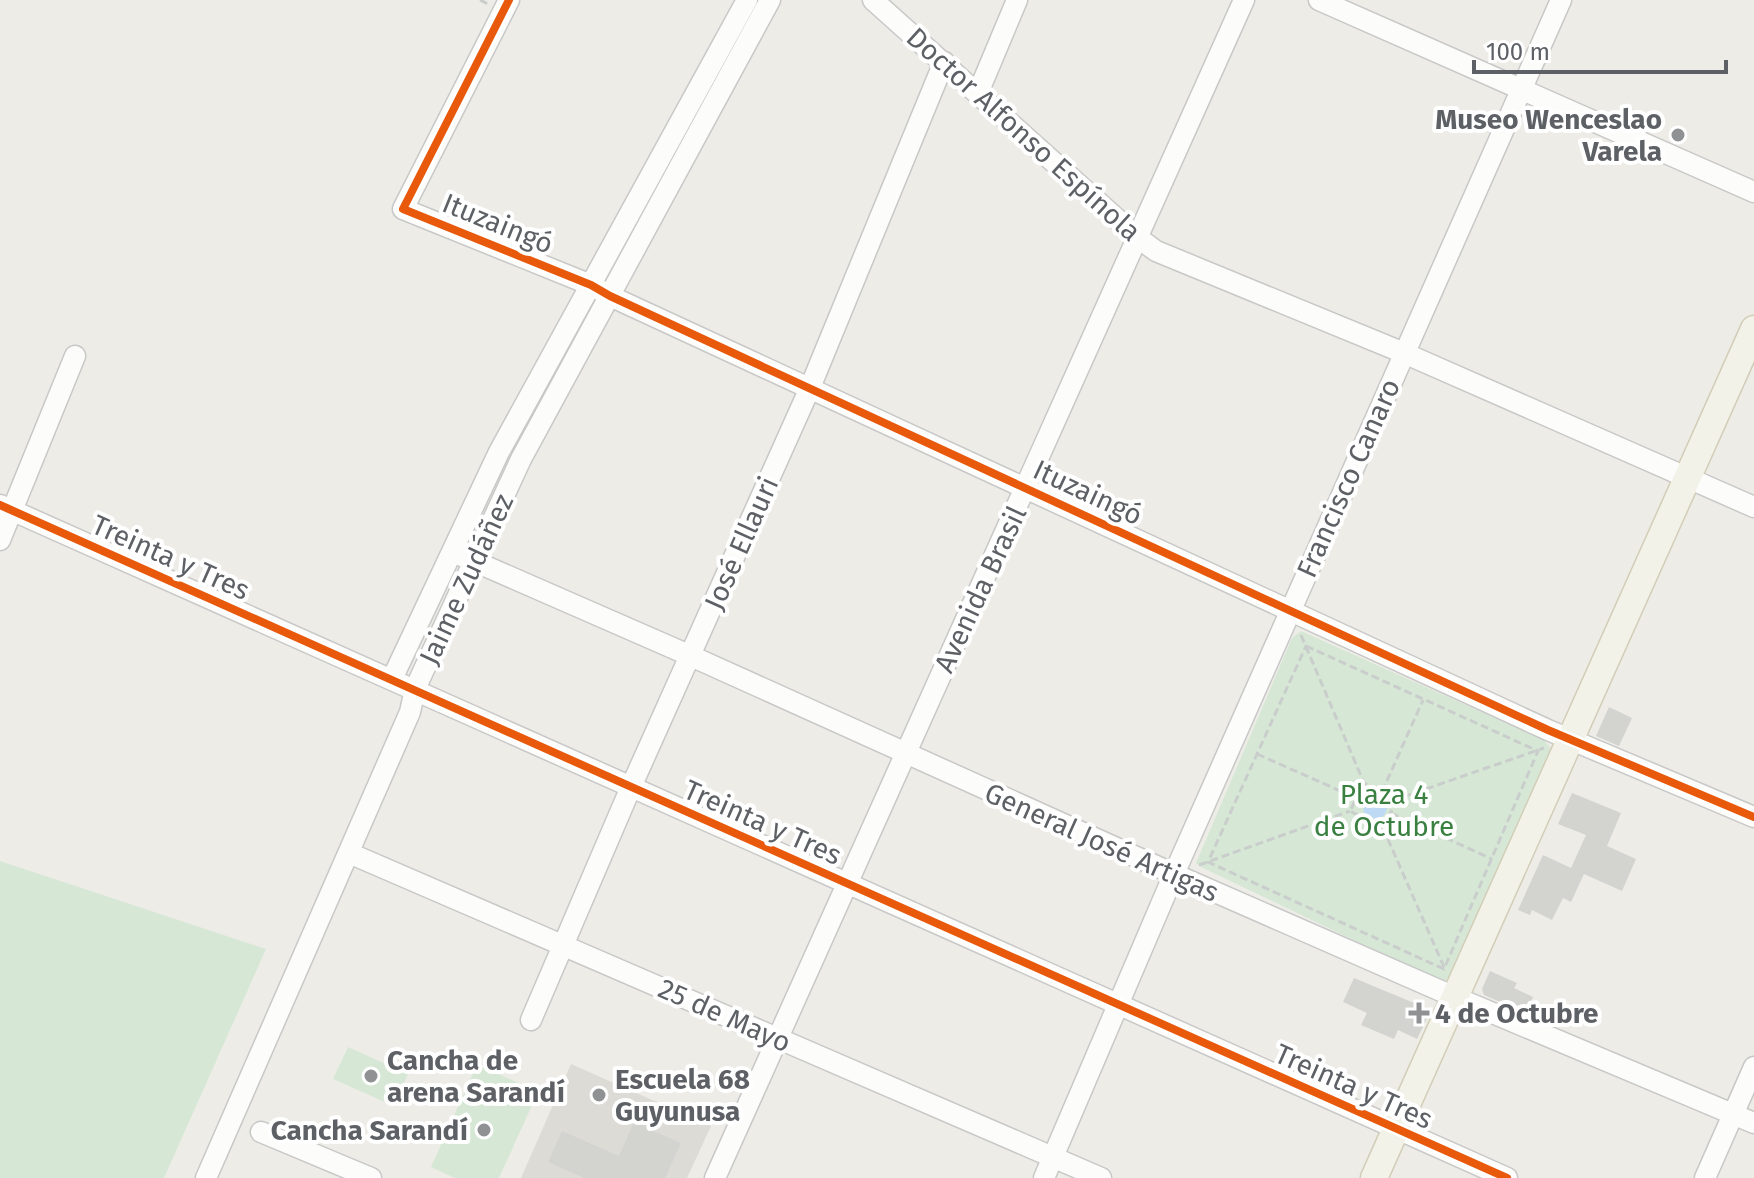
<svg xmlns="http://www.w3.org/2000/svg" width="1754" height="1178" font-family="'Fira Sans',sans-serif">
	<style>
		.education { fill: #dddbd6 }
		.green { fill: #d6e8d5 }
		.water { fill: #bed9f4 }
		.building { fill: #d3d3d0 }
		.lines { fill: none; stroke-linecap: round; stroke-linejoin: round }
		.minor-casing { stroke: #c9c8c8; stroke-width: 23 }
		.major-casing { stroke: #d3cdb7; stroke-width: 29 }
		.path { stroke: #c9cdcb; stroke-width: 3; stroke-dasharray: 8 4; stroke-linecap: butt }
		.minor { stroke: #fcfcfb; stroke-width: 20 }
		.major { stroke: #f2f2e9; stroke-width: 26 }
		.cycleway-casing { stroke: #fff; stroke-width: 13 }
		.cycleway { stroke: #e8590c; stroke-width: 8 }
		.poi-dot { fill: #8f9192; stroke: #fff; stroke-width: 3 }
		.labels { text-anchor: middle; stroke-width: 8; stroke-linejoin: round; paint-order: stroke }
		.poi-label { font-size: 28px; font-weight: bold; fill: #5d6065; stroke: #fff; text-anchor: start }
		.street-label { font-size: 28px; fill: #5d6065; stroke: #fff }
		.park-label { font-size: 28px; fill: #398041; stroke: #fff }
	</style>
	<rect width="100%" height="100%" fill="#edece7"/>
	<polygon class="education" points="571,1064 711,1126 687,1178 521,1178"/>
	<g class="green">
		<polygon points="1301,631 1544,740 1552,750 1452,979 1439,981 1201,867 1196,863 1292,638"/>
		<polygon points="0,861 266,949 164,1178 0,1178"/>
		<polygon points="348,1047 408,1074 394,1106 333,1079"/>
		<polygon points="477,1064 538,1092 499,1178 455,1178 431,1167"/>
	</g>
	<circle class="water" cx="1375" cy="807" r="12"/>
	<g class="building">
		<polygon points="1609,707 1632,718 1619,746 1596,736"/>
		<polygon points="1572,793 1621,813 1607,846 1636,859 1622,891 1584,874 1571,902 1563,898 1552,920 1532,910 1530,915 1518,910 1543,855 1571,868 1586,835 1558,824"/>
		<polygon points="1490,971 1517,983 1514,988 1533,997 1526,1013 1484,995 1482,989"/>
		<polygon points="1354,978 1426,1008 1429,1014 1417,1039 1398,1030 1394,1039 1361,1025 1367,1013 1343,1002"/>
		<polygon points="639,1111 656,1118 651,1130 681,1143 665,1178 584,1178 548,1162 562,1131 619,1156"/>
	</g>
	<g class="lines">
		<g class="minor-casing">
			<g id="minor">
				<polyline points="509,0 403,209 591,285 610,296 1548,730 1754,817"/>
				<polyline points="873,0 1137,237 1156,251 1404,353 1754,507"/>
				<polyline points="1319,0 1754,192"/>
				<polyline points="978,93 1017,0"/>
				<polyline points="0,505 1507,1178"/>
				<polyline points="0,540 75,356"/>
				<polyline points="453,552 691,656 1174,874 1457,998 1754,1123"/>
				<polyline points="392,679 499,452 747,0"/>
				<polyline points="349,853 1101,1178"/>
				<polyline points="531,1020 631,787 809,390 944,62"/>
				<polyline points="261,1132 371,1178"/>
				<polyline points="206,1178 410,712 415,689 521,459 770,0"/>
				<polyline points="715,1178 1244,0"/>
				<polyline points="1044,1178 1174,874 1561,0"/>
				<polyline points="1705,1178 1754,1067"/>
			</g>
		</g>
		<g class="major-casing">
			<polyline id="major" points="1374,1178 1754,329"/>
		</g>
		<g class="path">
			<polyline points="480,0 488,4"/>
			<polyline points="1301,635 1364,783"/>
			<polygon points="1306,646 1538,751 1444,969 1208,862"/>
			<polyline points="1257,754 1356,798"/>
			<polyline points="1382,792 1423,700"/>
			<polyline points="1397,799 1383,828 1350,811 1364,783 1397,799 1544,748"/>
			<polyline points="1391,813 1492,859"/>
			<polyline points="1383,828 1444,967"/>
			<polyline points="1199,865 1350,811"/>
		</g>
		<use href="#minor" class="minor"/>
		<use href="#major" class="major"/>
		<g class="cycleway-casing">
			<g id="cycleway">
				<polyline points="509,0 403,209 591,285 610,296 1548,730 1754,817"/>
				<polyline points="0,505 1507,1178"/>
			</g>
		</g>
		<use href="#cycleway" class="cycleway"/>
	</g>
	<g class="poi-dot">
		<circle cx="1678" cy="135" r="8"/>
		<path d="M1415 1001h8v8h8v8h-8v8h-8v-8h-8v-8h8z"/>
		<circle cx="371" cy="1076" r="8"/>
		<circle cx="599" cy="1095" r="8"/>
		<circle cx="484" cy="1130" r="8"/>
	</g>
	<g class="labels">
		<g class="poi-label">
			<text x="1662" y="129" text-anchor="end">Museo Wenceslao<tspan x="1662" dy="32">Varela</tspan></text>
			<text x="1435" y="1023">4 de Octubre</text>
			<text x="387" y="1070">Cancha de<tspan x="387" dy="32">arena Sarandí</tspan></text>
			<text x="615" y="1089">Escuela 68<tspan x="615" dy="32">Guyunusa</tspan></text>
			<text x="468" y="1140" text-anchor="end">Cancha Sarandí</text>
		</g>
		<g class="street-label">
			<text transform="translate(1024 134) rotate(42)" y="10">Doctor Alfonso Espínola</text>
			<text transform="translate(498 223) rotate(22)" y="10">Ituzaingó</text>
			<text transform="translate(1348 478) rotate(-66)" y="10">Francisco Canaro</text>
			<text transform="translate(1088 492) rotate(25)" y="10">Ituzaingó</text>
			<text transform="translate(741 543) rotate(-66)" y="10">José Ellauri</text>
			<text transform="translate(171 557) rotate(24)" y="10">Treinta y Tres</text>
			<text transform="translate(466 579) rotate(-65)" y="10">Jaime Zudáñez</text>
			<text transform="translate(980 589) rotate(-65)" y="10">Avenida Brasil</text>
			<text transform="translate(763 822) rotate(24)" y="10">Treinta y Tres</text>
			<text transform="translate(1102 842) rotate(24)" y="10">General José Artigas</text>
			<text transform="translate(725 1015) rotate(24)" y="10">25 de Mayo</text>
			<text transform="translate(1354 1086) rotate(24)" y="10">Treinta y Tres</text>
		</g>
		<g class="park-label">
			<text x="1384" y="804">Plaza 4<tspan x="1384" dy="32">de Octubre</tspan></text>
		</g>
	</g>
	<path d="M1474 60v12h252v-12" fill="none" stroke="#5d6065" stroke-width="4"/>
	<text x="1486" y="60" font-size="24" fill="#5d6065" stroke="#ffffff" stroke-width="6" paint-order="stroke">100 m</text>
</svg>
